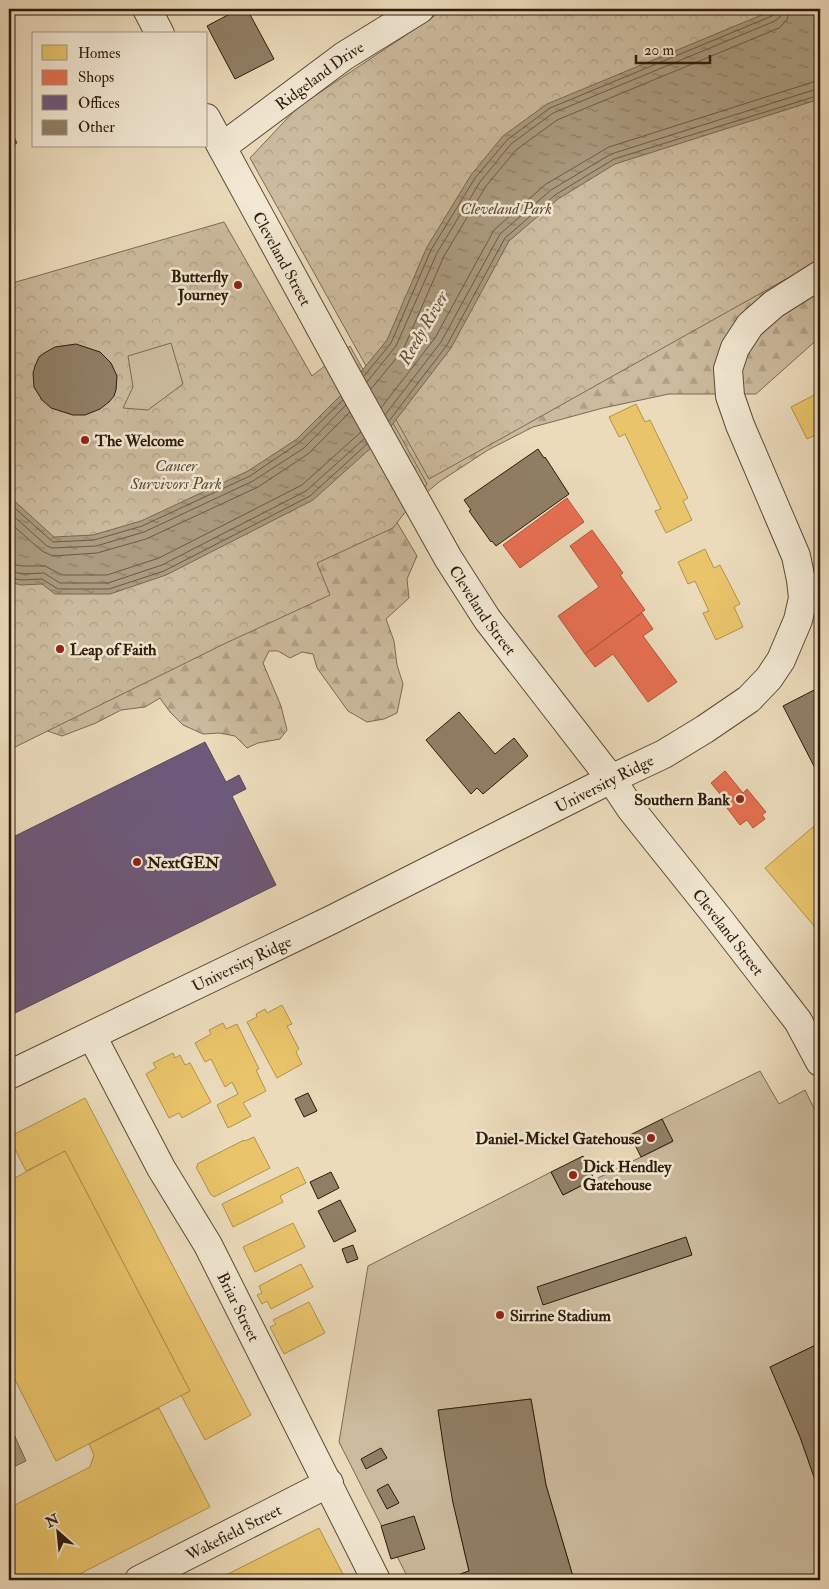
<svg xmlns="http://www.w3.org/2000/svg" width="829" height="1589" font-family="'IM FELL Double Pica',serif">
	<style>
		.forest { fill: url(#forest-firs); stroke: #7c6a54 }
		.park { fill: url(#park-crowns); stroke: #7c6a54 }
		.garden { fill: #cbba9d; stroke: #7c6a54 }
		.water { fill: url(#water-ripples); stroke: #786750 }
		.homes { fill: #e9c46a; stroke: #b1914d }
		.shops { fill: #e76f51; stroke: #af563c }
		.offices { fill: #6d597a; stroke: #5a4658 }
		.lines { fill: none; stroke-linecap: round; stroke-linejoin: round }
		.shore { stroke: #6c5a44; stroke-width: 1 }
		.building { fill: #907f66; stroke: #2d1b0a }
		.minor-casing { stroke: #5c4b36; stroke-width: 30 }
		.tertiary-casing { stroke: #5c4b36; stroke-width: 30 }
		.minor { stroke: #f2e8d3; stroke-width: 28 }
		.tertiary { stroke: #f2e8d3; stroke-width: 28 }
		.poi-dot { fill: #8f2418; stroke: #f2e8d3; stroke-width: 2 }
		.labels { text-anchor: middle; stroke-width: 5; stroke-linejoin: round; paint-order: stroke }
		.street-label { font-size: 16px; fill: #2d1b0a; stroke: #f2e8d3 }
		.park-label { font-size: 16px; font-style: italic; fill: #5c4b36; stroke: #f2e8d3 }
		.poi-label { font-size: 16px; font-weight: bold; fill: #2d1b0a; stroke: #f2e8d3; text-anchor: start }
		.water-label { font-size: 18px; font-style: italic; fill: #5f4e39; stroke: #f2e8d3 }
	</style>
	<defs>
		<pattern id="forest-firs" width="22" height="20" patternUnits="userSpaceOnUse" patternTransform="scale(1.25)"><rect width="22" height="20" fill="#cbba9d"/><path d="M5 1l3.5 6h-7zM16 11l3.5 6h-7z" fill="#af9f86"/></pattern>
		<pattern id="park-crowns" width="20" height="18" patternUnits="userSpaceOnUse" patternTransform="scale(1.25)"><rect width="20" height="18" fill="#cbba9d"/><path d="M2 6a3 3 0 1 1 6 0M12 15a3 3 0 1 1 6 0" fill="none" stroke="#af9f86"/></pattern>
		<pattern id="water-ripples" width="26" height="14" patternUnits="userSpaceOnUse" patternTransform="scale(1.25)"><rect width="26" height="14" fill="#aa9a7f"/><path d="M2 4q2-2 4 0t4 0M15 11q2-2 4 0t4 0" fill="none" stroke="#8b7d66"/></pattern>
	</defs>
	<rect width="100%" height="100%" fill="#ebdbbb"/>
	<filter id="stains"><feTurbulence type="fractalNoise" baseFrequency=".004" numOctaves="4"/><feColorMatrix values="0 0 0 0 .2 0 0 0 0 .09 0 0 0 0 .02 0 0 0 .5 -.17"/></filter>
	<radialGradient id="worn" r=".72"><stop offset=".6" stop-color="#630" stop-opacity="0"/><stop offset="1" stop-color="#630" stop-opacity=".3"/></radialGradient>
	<polygon class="forest" points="820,99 820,337 756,394 669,394 603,408 533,427 488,450 439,482 395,519 417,556 407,579 409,598 386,619 394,641 397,665 403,684 397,713 384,719 367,722 348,711 317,668 313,654 302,652 290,658 278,651 269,651 263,663 281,706 287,730 280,739 258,743 247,748 235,736 219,733 203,734 183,725 170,712 160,698 145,707 121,710 96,723 62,736 39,728 9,582 451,348"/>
	<g class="park">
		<polygon points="445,9 820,9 820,260 429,479 250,158 298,107"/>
		<polygon points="224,222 312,376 350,346 427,484 393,528 317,563 330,595 226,643 9,750 9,284"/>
	</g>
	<g class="garden">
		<polygon points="171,343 183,384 148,410 123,408 133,387 128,356"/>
		<path d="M760,1071L779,1104L805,1090L820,1121V1343L771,1367L800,1437L820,1494V1580H574L546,1485L531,1399L439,1410C446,1465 456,1518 469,1571L455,1576L456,1580H409L339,1442L368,1266L551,1172L563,1195L672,1142L662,1119Z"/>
	</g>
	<g class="water">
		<polygon points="776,9 820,9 820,99 615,164 558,199 509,241 451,348 382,438 313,500 166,575 110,594 55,594 42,584 21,585 9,582 9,496 54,537 93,535 141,521 248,471 297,439 347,389 387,340 427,247 471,175 503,136 547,104"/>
		<polygon points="9,1429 12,1430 26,1461 9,1469"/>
	</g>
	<g class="homes">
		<polygon points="820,392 820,433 807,439 791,407"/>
		<polygon points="636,404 645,422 650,420 688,498 683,501 692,520 666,533 655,511 661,509 625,434 619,437 609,417"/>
		<polygon points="705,549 714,568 720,565 740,604 734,607 743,627 716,640 703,613 709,611 695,581 688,584 678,562"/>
		<polygon points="820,821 820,933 765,868"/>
		<polygon points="282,1005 292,1024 287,1026 299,1049 296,1052 302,1064 277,1078 247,1022 257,1017 256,1014 265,1009 267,1013"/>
		<polygon points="223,1023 226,1029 237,1024 259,1069 256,1070 266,1091 243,1103 251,1116 228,1128 217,1105 238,1094 232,1082 225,1087 211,1059 205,1062 195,1043 211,1034 209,1030"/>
		<polygon points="173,1053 175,1058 180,1055 185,1065 190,1063 211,1102 182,1118 179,1113 169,1118 146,1074 156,1068 153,1063"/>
		<polygon points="85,1098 251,1415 205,1440 181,1395 190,1391 65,1151 26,1171 9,1137"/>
		<polygon points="254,1137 270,1168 214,1197 212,1195 211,1195 196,1167 198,1166 197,1164 244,1140 245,1141"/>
		<polygon points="65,1151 190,1391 56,1461 9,1368 9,1181"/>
		<polygon points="298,1167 306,1183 280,1196 283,1202 233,1227 222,1204"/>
		<polygon points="293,1223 305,1247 255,1272 243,1247"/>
		<polygon points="301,1264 313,1287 271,1309 267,1301 262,1304 257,1295 262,1293 259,1286"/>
		<polygon points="309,1302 325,1333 284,1354 270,1327 276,1324 273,1320"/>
		<polygon points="159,1408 210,1507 68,1580 9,1580 9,1508 90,1467 94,1455 89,1444"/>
		<polygon points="319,1528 346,1580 216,1580"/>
	</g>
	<g class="shops">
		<polygon points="567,498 584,522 520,568 503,545"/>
		<polygon points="592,530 623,573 620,575 645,610 585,654 558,616 599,587 570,546"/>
		<polygon points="642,613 653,629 643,636 677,682 648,702 613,654 595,667 585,654"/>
		<polygon points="725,771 743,793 747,789 766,812 762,815 765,819 753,828 747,820 740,825 727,808 730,806 711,783"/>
	</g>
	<g class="offices">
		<polygon points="9,127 17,143 9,148"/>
		<polygon points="205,742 226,782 239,775 246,789 232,796 276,885 9,1016 9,839"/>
	</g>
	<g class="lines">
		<g class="shore">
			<polyline points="364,376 391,343 431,250 475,178 507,140 550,108 772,16 776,13 776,9"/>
			<polyline points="367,382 396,346 437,253 480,182 511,144 553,113 775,21 781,16 782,9"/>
			<polyline points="371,389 403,350 444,256 486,186 516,150 557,120 779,28 787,20 790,9"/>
			<polyline points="381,408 435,338 494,230 546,184 609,147 813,82 820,81"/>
			<polyline points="385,415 441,342 500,234 551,190 611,154 820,88"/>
			<polyline points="389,421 447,345 505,238 555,195 614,159 820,95"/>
			<polyline points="9,503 53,542 94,540 142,526 250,476 300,442 343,400"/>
			<polyline points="9,512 47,546 52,548 96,546 144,532 253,481 304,448 346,405"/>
			<polyline points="9,522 42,551 53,556 97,553 146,539 258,487 308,454 350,412"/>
			<polyline points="9,564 23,566 45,566 62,575 107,575 159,558 302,485 361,432"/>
			<polyline points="9,571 22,574 44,573 60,583 108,583 162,565 306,491 364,439"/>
			<polyline points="9,578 22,580 42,579 58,589 109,589 164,571 310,496 367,444"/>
		</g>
	</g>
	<g class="building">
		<polygon points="239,9 247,9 274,59 235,79 207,26"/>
		<polygon points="76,344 100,352 111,363 117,376 116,390 114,396 109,402 100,409 85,415 73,415 51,408 42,400 34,387 33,373 35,366 39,357 46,352 55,347"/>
		<polygon points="538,449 544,458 545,457 569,494 496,546 492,541 491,542 469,511 471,510 464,500"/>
		<polygon points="818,688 820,691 820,768 816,770 783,706"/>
		<polygon points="459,712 495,754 514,738 528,756 483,794 477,788 471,794 426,740"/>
		<polygon points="308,1093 317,1111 304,1117 295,1099"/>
		<polygon points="662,1119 673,1141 641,1157 630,1135"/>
		<polygon points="583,1156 594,1179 563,1195 551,1172"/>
		<polygon points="331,1172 339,1188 318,1199 310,1182"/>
		<polygon points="340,1200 356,1231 334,1242 318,1211"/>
		<polygon points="686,1237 692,1255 543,1305 537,1287"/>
		<polygon points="353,1245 358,1259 347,1263 342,1249"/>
		<polygon points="820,1343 820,1494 800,1437 770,1367"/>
		<polygon points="531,1399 546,1485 574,1580 456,1580 455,1576 469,1571 453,1503 445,1457 438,1410"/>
		<polygon points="381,1448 387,1458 366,1469 361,1459"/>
		<polygon points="388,1484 399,1503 387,1509 377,1490"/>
		<polygon points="414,1516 425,1549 391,1559 381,1526"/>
	</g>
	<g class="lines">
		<g class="minor-casing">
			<g id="minor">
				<path id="s1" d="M222,147L344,56L420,9"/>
				<polyline points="611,779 664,754 705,729 749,699 769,678 781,660 798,620 803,598 801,580 796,556 740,425 730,396 728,369 735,348 750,325 774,304 820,275"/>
				<path id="s2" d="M92,1036L161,1168L208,1245L376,1580"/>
				<path id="s3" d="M139,1580L329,1483"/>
			</g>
		</g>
		<g class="tertiary-casing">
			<g id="tertiary">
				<polyline points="147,9 160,34"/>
				<path id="s4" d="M206,118L351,384L448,558L487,619L611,779L631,809L719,919L798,1021L820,1062"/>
				<path id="s5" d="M9,1075L331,920L611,779"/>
			</g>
		</g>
		<use href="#minor" class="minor"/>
		<use href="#tertiary" class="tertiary"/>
	</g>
	<g class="poi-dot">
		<circle cx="238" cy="285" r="5"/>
		<circle cx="85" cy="440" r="5"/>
		<circle cx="60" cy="649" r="5"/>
		<circle cx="740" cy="799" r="5"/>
		<circle cx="137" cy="862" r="5"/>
		<circle cx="651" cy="1138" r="5"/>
		<circle cx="573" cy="1175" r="5"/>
		<circle cx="500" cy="1315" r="5"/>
	</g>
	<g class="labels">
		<g class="street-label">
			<text dy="6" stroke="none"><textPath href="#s1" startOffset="121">Ridgeland Drive</textPath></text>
			<text dy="6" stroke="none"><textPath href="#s4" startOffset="160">Cleveland Street</textPath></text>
			<text dy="6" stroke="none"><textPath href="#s4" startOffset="565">Cleveland Street</textPath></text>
			<text transform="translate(604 783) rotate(-27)" y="6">University Ridge</text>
			<text dy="6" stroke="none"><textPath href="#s4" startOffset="970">Cleveland Street</textPath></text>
			<text dy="6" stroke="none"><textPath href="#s5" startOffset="258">University Ridge</textPath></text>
			<text dy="6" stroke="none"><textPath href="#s2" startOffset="308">Briar Street</textPath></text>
			<text dy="6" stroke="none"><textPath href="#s3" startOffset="106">Wakefield Street</textPath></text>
		</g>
		<g class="park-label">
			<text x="506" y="214">Cleveland Park</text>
			<text x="176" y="471">Cancer<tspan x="176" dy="18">Survivors Park</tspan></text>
		</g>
		<g class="poi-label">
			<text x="228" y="282" text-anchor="end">Butterfly<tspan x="228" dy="18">Journey</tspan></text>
			<text x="95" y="446">The Welcome</text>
			<text x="70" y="655">Leap of Faith</text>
			<text x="730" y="805" text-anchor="end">Southern Bank</text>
			<text x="147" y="868">NextGEN</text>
			<text x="641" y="1144" text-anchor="end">Daniel-Mickel Gatehouse</text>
			<text x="583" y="1172">Dick Hendley<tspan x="583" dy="18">Gatehouse</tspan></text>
			<text x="510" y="1321">Sirrine Stadium</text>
		</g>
		<g class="water-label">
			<text transform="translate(423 328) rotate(-60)" y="6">Reedy River</text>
		</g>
	</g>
	<rect width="829" height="1589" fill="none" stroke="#ebdbbb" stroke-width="30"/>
	<rect x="10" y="10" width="809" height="1569" fill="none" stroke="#2d1b0a" stroke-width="2.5"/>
	<rect x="15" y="15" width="799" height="1559" fill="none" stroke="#2d1b0a"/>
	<rect x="32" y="32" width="175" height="115" fill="#f2e8d3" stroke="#a39683"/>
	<rect x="42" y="45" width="25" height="15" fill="#e9c46a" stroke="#a39683"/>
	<text x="78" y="58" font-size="15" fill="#2d1b0a">Homes</text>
	<rect x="42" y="70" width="25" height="15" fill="#e76f51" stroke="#a39683"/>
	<text x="78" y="82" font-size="15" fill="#2d1b0a">Shops</text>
	<rect x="42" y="95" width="25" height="15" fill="#6d597a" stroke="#a39683"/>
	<text x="78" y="108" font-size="15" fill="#2d1b0a">Offices</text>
	<rect x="42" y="120" width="25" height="15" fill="#907f66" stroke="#a39683"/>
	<text x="78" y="132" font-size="15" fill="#2d1b0a">Other</text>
	<g transform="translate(58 1532) rotate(333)" stroke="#f2e8d3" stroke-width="4" paint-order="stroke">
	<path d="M0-4L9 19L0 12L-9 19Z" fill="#2d1b0a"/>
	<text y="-8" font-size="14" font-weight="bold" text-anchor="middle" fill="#2d1b0a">N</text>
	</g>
	<path d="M636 55v8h74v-8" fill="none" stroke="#2d1b0a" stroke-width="2.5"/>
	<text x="644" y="55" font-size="15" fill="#2d1b0a" stroke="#f2e8d3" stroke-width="4" paint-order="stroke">20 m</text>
	<rect width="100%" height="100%" filter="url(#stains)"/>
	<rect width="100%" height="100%" fill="url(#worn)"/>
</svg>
